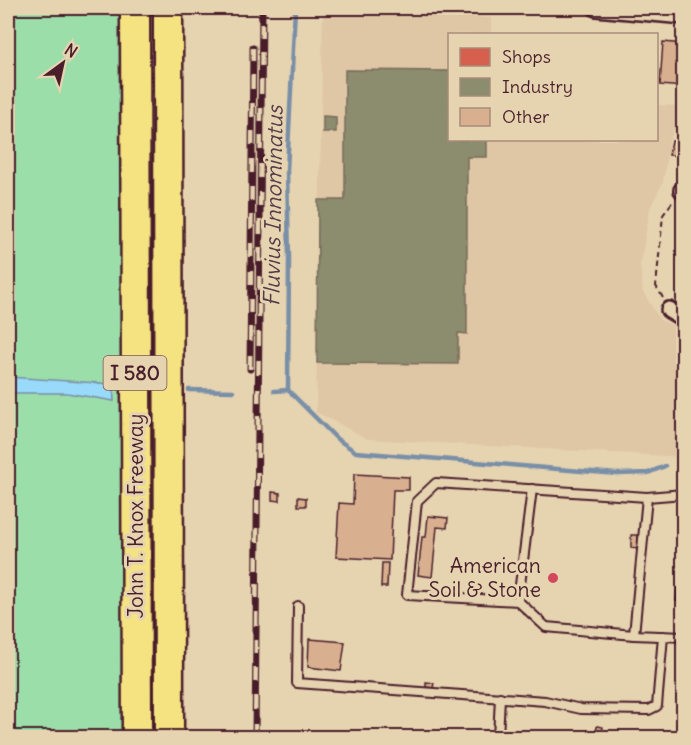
<svg xmlns="http://www.w3.org/2000/svg" width="691" height="745" font-family="Delius,sans-serif">
	<style>
		.built { fill: #dfc6a5 }
		.green { fill: #9cdea9; stroke: #737e6a; stroke-width: 1.5 }
		.water { fill: #99dafa; stroke: #798fa7; stroke-width: 1.5 }
		.shops { fill: #d6604d; stroke: #ac4c43; stroke-width: 1.5 }
		.industry { fill: #8c8c6e; stroke: #786b5a; stroke-width: 1.5 }
		.lines { fill: none; stroke-linecap: round; stroke-linejoin: round }
		.stream { stroke: #798fa7; stroke-width: 4.5 }
		.building { fill: #d9b08f; stroke: #4a1f2b; stroke-width: 1.5 }
		.service-casing { stroke: #4a1f2b; stroke-width: 12 }
		.minor-casing { stroke: #4a1f2b; stroke-width: 20 }
		.motorway-casing { stroke: #4a1f2b; stroke-width: 33 }
		.path { stroke: #4a1f2b; stroke-width: 2; stroke-dasharray: 6 4.5; stroke-linecap: butt }
		.service { stroke: #e6d4b1; stroke-width: 8 }
		.minor { stroke: #e6d4b1; stroke-width: 15 }
		.motorway { stroke: #f5e382; stroke-width: 28 }
		.rail-casing { stroke: #4a1f2b; stroke-width: 7 }
		.rail { stroke: #e6d4b1; stroke-width: 4.5; stroke-dasharray: 14; stroke-linecap: butt }
		.poi-dot { fill: #d1495b; stroke: #e6d4b1; stroke-width: 2 }
		.labels { text-anchor: middle; stroke-width: 6; stroke-linejoin: round; paint-order: stroke }
		.shield { fill: #e6d4b1; stroke: #795553; stroke-width: 1.5 }
		.shield-label { font-size: 20px; font-weight: bold; fill: #4a1f2b }
		.street-label { font-size: 21px; fill: #4a1f2b; stroke: #e6d4b1 }
		.poi-label { font-size: 21px; fill: #4a1f2b; stroke: #e6d4b1; text-anchor: end }
		.water-label { font-size: 22px; font-style: italic; fill: #563b4a; stroke: #e6d4b1 }
	</style>
	<rect width="100%" height="100%" fill="#e6d4b1"/>
	<filter id="ink" filterUnits="userSpaceOnUse"><feTurbulence type="fractalNoise" baseFrequency=".0167" numOctaves="2"/><feDisplacementMap in="SourceGraphic" scale="12" xChannelSelector="R" yChannelSelector="G"/><feConvolveMatrix kernelMatrix="1 2 1 2 8 2 1 2 1" color-interpolation-filters="sRGB"/></filter>
	<g filter="url(#ink)">
		<polygon class="built" points="323,8 371,8 491,18 491,34 450,34 450,140 656,140 657,105 683,106 669,142 663,182 650,208 640,265 643,292 660,320 683,330 683,457 368,439 316,412"/>
		<polygon class="green" points="8,8 135,8 130,737 8,737"/>
		<polygon class="water" points="8,377 113,384 114,401 67,393 8,393"/>
		<polygon class="shops" points="678,713 684,713 684,738 676,738"/>
		<g class="industry">
			<polygon points="345,70 450,71 450,140 487,140 487,157 467,157 467,334 458,333 458,364 317,363 318,200 345,200"/>
			<polygon points="323,116 336,117 336,132 323,132"/>
		</g>
		<g class="lines">
			<g class="stream">
				<polyline points="189,390 233,391"/>
				<polyline points="288,390 337,439 356,452 617,474 648,473 665,466"/>
				<polyline points="288,390 289,258 287,171 295,8"/>
				<polyline points="274,391 288,390"/>
			</g>
		</g>
		<g class="building">
			<polygon points="663,42 684,44 684,87 660,85"/>
			<polygon points="672,141 684,142 684,156 669,155"/>
			<polygon points="354,474 409,477 409,490 393,490 390,560 336,557 339,503 353,504"/>
			<polygon points="272,492 280,493 280,501 272,500"/>
			<polygon points="298,497 306,498 306,506 298,506"/>
			<polygon points="428,516 448,518 447,528 437,527 432,577 418,575 422,537 426,537"/>
			<polygon points="631,535 638,535 638,549 631,548"/>
			<polygon points="382,563 388,563 387,587 381,587"/>
			<polygon points="677,588 684,588 683,601 676,600"/>
			<polygon points="309,639 345,642 341,671 308,667"/>
			<polygon points="426,682 434,683 433,688 426,687"/>
			<polygon points="597,726 603,727 601,738 596,738"/>
		</g>
		<g class="lines">
			<g class="service-casing">
				<g id="service">
					<polyline points="684,494 647,497 634,635 684,637"/>
					<polyline points="518,601 532,489"/>
					<polyline points="298,606 297,683 545,701 581,709 649,710 657,706 663,636"/>
					<polyline points="634,635 546,627 518,601 407,595 417,501 436,483 647,497"/>
					<polyline points="498,738 500,697"/>
				</g>
			</g>
			<g class="minor-casing">
				<g id="minor">
					<polyline points="596,8 684,16"/>
					<polyline points="682,190 684,189"/>
					<polyline points="669,310 684,319"/>
				</g>
			</g>
			<g class="motorway-casing">
				<g id="motorway">
					<polyline points="135,8 137,738"/>
					<polyline points="168,8 169,738"/>
				</g>
			</g>
			<polyline class="path" points="663,298 656,286 663,215 673,201"/>
			<use href="#service" class="service"/>
			<use href="#minor" class="minor"/>
			<use href="#motorway" class="motorway"/>
			<g class="rail-casing">
				<g id="rail">
					<polyline points="250,369 253,48"/>
					<polyline points="255,738 262,8"/>
				</g>
			</g>
			<use href="#rail" class="rail"/>
		</g>
	</g>
	<circle class="poi-dot" cx="553" cy="578" r="6"/>
	<g class="labels">
		<rect class="shield" x="103.5" y="356" width="63" height="34" rx="4.5"/>
		<g class="shield-label">
			<text x="135" y="380">I 580</text>
		</g>
		<g class="street-label">
			<text transform="translate(136 516) rotate(-90)" y="7">John T. Knox Freeway</text>
		</g>
		<g class="poi-label">
			<text x="541" y="573">American<tspan x="541" dy="24">Soil &amp; Stone</tspan></text>
		</g>
		<g class="water-label">
			<text transform="translate(273 206) rotate(-89)" y="8">Fluvius Innominatus</text>
		</g>
	</g>
	<rect width="691" height="745" fill="none" stroke="#e6d4b1" stroke-width="30"/>
	<rect x="15" y="15" width="661" height="715" fill="none" stroke="#4a1f2b" stroke-width="2" filter="url(#ink)"/>
	<rect x="448" y="33" width="210" height="108" fill="#e6d4b1" stroke="#a88c7b" stroke-width="1.5"/>
	<rect x="460" y="48" width="30" height="18" fill="#d6604d" stroke="#a88c7b" stroke-width="1.5"/>
	<text x="502" y="63" font-size="18" fill="#4a1f2b">Shops</text>
	<rect x="460" y="78" width="30" height="18" fill="#8c8c6e" stroke="#a88c7b" stroke-width="1.5"/>
	<text x="502" y="93" font-size="18" fill="#4a1f2b">Industry</text>
	<rect x="460" y="108" width="30" height="18" fill="#d9b08f" stroke="#a88c7b" stroke-width="1.5"/>
	<text x="502" y="123" font-size="18" fill="#4a1f2b">Other</text>
	<g transform="translate(63 63) rotate(33)" stroke="#e6d4b1" stroke-width="4.5" paint-order="stroke">
	<path d="M0-4.5L10 22L0 15L-10 22Z" fill="#4a1f2b"/>
	<text y="-9" font-size="16" font-weight="bold" text-anchor="middle" fill="#4a1f2b">N</text>
	</g>
</svg>
